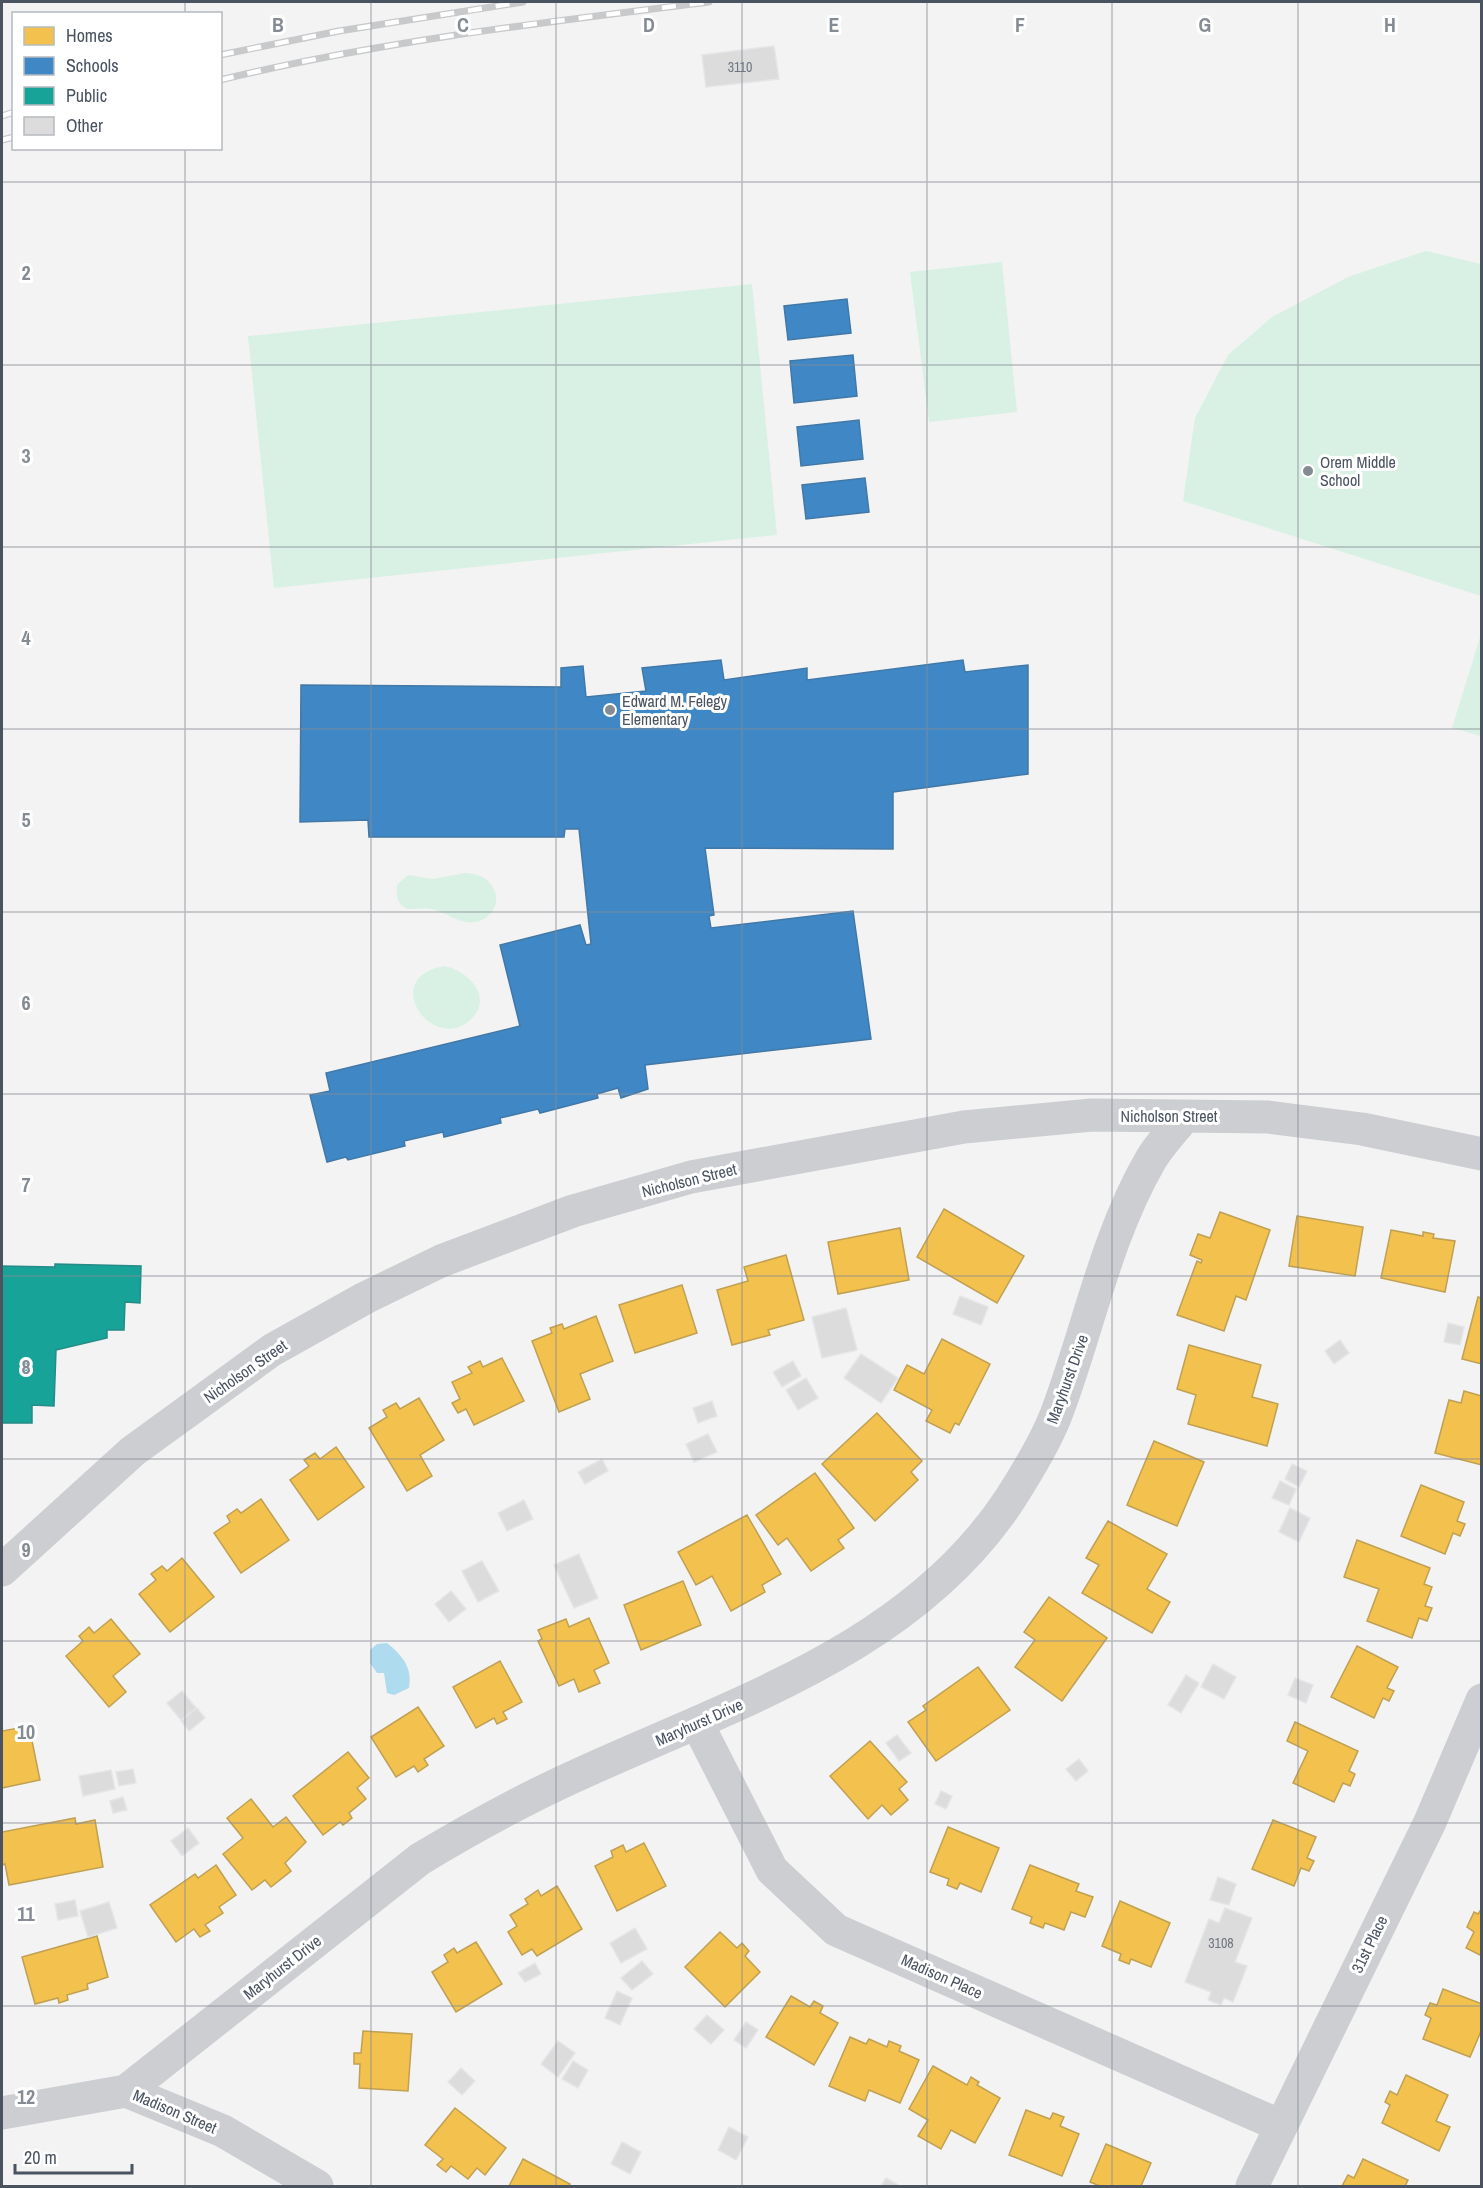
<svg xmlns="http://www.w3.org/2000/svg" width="1483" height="2188" font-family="'Archivo Narrow',sans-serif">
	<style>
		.green { fill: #d8f1e4 }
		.water { fill: #aedcee }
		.homes { fill: #f2c14e; stroke: #c0a053; stroke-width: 1.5 }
		.schools { fill: #3f88c5; stroke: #4278a7; stroke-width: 1.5 }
		.public { fill: #17a398; stroke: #268b87; stroke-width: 1.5 }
		.building { fill: #dcdcdd; stroke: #e4e5e6; stroke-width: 1.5 }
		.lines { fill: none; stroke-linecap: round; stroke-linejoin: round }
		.minor { stroke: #cdced1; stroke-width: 33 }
		.rail-casing { stroke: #c8c9cb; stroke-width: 7 }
		.rail { stroke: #fff; stroke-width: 4.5; stroke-dasharray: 14; stroke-linecap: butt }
		.grid { fill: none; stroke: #858b93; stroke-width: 1.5; stroke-opacity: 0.55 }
		.poi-dot { fill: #858b93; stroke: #fff; stroke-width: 2 }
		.labels { text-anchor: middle; stroke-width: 6; stroke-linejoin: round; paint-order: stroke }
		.number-label { font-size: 14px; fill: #6f7680 }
		.poi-label { font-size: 16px; fill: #4a5360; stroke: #fff; text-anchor: start }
		.street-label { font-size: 16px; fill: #4a5360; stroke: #fff }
		.grid-label { font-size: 20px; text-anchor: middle; font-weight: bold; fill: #858b93; stroke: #fff; stroke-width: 6; stroke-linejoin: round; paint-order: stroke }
	</style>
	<rect width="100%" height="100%" fill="#f3f3f3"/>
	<g class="green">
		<polygon points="1426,251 1481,264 1481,596 1183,501 1195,418 1228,355 1272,317 1348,277"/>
		<polygon points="1002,262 1017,412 929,422 910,272"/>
		<polygon points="752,284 777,535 274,588 248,336"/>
		<polygon points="1481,634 1481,736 1452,728"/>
		<path d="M465,873C498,873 508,909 480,921C462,927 447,912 431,909C423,908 415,909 407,909C397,903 396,897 397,885L408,875L433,879Z"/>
		<path d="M445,966C470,972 495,999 469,1021C432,1053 378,977 445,966Z"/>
	</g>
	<path class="water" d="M387,1643C402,1655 413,1668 409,1688L394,1695L387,1693L384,1673H377L370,1663V1650L377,1644Z"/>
	<g class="homes">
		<polygon points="944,1209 1024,1256 997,1303 917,1257"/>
		<polygon points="1220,1212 1270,1230 1246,1300 1236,1296 1224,1331 1177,1315 1197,1261 1201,1263 1202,1260 1190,1255 1198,1234 1210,1238"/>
		<polygon points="1297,1216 1363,1227 1355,1276 1289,1266"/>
		<polygon points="900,1228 909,1280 838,1294 828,1242"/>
		<polygon points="1391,1230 1423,1236 1423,1232 1434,1234 1433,1238 1455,1241 1445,1292 1381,1278"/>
		<polygon points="786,1255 804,1320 768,1330 770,1335 732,1345 717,1290 748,1281 744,1267"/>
		<polygon points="682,1285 697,1333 635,1353 619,1305"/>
		<polygon points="1478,1297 1482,1298 1482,1364 1462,1359"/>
		<polygon points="596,1316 613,1361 580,1374 590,1399 559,1412 532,1341 552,1333 550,1328 562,1324 564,1329"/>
		<polygon points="942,1339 990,1364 959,1425 955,1423 950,1433 926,1421 932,1410 894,1390 907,1365 924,1374"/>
		<polygon points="1189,1345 1261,1365 1252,1397 1278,1404 1267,1446 1188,1424 1196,1395 1177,1389"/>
		<polygon points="502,1358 524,1401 474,1425 466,1409 458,1413 452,1403 460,1399 452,1382 472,1373 468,1367 480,1361 483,1367"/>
		<polygon points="1464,1391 1482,1396 1482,1465 1435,1453 1449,1400 1461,1403"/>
		<polygon points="419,1398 444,1440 420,1455 432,1476 407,1491 369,1428 387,1417 383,1410 396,1403 400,1409"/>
		<polygon points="877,1413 922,1461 911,1472 918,1480 875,1521 822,1464"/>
		<polygon points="1154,1441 1204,1462 1177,1526 1127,1505"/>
		<polygon points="336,1447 364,1487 318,1520 290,1480 309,1466 304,1460 315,1453 320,1459"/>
		<polygon points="815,1473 854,1528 838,1540 844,1548 811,1571 787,1538 778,1545 756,1515"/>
		<polygon points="1421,1485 1464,1502 1457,1521 1465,1524 1460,1536 1453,1533 1445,1554 1401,1536"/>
		<polygon points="261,1499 289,1540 241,1573 214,1533 230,1522 227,1516 237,1509 241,1513"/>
		<polygon points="747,1515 781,1574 762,1585 765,1592 731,1611 712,1576 696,1585 678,1552"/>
		<polygon points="1108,1521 1167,1554 1147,1589 1170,1602 1152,1633 1082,1593 1099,1565 1086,1558"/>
		<polygon points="1357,1540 1430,1568 1424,1584 1432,1587 1425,1606 1432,1608 1427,1621 1419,1618 1412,1638 1367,1621 1379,1589 1344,1577"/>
		<polygon points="182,1558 214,1597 170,1632 139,1594 156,1580 151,1574 162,1566 167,1571"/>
		<polygon points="683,1581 701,1625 641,1650 624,1605"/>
		<polygon points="1049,1597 1107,1638 1062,1701 1015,1667 1035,1640 1024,1632"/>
		<polygon points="589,1618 609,1663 594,1670 600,1683 579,1692 574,1679 559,1686 538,1641 542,1639 538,1630 566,1619 569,1627"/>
		<polygon points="111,1619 140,1654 113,1676 126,1692 109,1707 66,1656 83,1641 79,1636 89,1627 94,1633"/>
		<polygon points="1357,1646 1398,1667 1387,1688 1394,1691 1389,1701 1383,1698 1374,1718 1331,1697"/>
		<polygon points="500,1661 522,1702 503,1712 507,1719 497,1724 494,1718 476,1728 453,1687"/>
		<polygon points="978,1667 1010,1710 936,1761 908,1722 926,1710 923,1706"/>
		<polygon points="418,1707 444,1746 424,1759 428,1765 418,1772 414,1766 396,1777 371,1737"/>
		<polygon points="1295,1722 1358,1751 1349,1771 1355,1774 1350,1786 1343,1783 1334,1802 1293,1783 1308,1751 1287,1741"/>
		<polygon points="29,1726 40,1780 2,1788 2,1731"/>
		<polygon points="870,1741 907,1782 899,1789 908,1800 891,1815 882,1805 868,1819 830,1776"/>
		<polygon points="348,1752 369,1778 357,1788 366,1799 349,1813 352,1818 343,1825 340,1822 323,1835 293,1796"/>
		<polygon points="251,1799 273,1827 286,1817 306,1842 285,1863 291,1871 271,1887 265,1880 252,1890 223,1854 243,1838 227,1818"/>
		<polygon points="75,1818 76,1824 95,1820 103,1867 9,1885 5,1864 2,1865 2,1832"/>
		<polygon points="1273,1820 1316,1837 1307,1858 1314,1861 1309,1871 1301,1868 1294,1886 1252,1869"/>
		<polygon points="948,1827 999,1848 981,1892 960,1883 957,1889 947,1885 949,1879 930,1872"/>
		<polygon points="644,1843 666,1886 617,1911 595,1866 613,1857 611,1851 623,1845 626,1852"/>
		<polygon points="216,1865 236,1895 219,1907 223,1913 205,1925 210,1931 200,1937 194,1929 176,1942 150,1905 195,1874 198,1878"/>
		<polygon points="1030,1865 1079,1884 1076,1891 1093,1897 1085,1917 1071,1912 1064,1930 1045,1923 1043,1928 1030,1923 1032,1917 1012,1909"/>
		<polygon points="557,1886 582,1929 537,1956 532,1949 522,1955 508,1932 517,1926 510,1915 528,1904 525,1899 538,1890 541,1896"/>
		<polygon points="1120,1901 1170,1923 1151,1967 1131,1959 1129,1964 1119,1960 1121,1954 1102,1946"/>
		<polygon points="1482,1908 1482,1956 1466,1948 1474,1932 1467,1927 1474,1912 1478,1914"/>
		<polygon points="720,1932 737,1948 742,1943 749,1951 745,1956 760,1972 725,2007 685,1967"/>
		<polygon points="97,1936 108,1977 87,1984 88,1989 67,1995 68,2000 59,2003 58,1998 35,2004 22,1957"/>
		<polygon points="476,1942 502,1984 456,2012 432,1972 448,1962 444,1955 454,1948 457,1953"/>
		<polygon points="1443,1989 1482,2004 1482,2029 1470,2057 1423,2039 1431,2018 1425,2015 1430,2003 1437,2005"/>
		<polygon points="791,1996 810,2007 814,2001 823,2006 820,2013 838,2023 814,2065 766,2037"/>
		<polygon points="363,2031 412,2034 408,2091 359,2088 360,2064 354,2064 354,2053 361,2053"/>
		<polygon points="850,2037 866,2044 869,2039 887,2047 889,2041 901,2046 899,2051 919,2060 900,2103 869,2090 865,2101 829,2086"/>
		<polygon points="933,2066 967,2085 971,2077 979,2082 977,2085 1000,2098 975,2143 951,2130 941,2149 918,2136 928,2120 909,2109"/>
		<polygon points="1406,2075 1448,2095 1436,2121 1450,2127 1439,2151 1382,2123 1390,2105 1385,2102 1390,2091 1397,2095"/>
		<polygon points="455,2108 506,2148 485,2175 477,2168 468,2179 451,2166 446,2172 437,2165 443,2159 425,2145"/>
		<polygon points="1026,2110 1050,2119 1053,2113 1064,2117 1060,2126 1079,2134 1062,2176 1009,2155"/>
		<polygon points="1106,2144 1151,2163 1141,2186 1100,2186 1090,2182"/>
		<polygon points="523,2159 570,2184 569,2186 509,2186"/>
		<polygon points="1363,2159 1408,2180 1405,2186 1342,2186 1348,2175 1354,2178"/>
	</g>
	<g class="schools">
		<polygon points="847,299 851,333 788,340 784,306"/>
		<polygon points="853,355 857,396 794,403 790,361"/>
		<polygon points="859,420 863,459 801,466 797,427"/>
		<polygon points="865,478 869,512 806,519 802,485"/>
		<polygon points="721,660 724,680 807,668 807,680 963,660 965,672 1028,665 1028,774 893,792 893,849 705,848 714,915 709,916 711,928 853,911 871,1039 645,1065 648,1089 621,1098 618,1088 597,1094 598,1098 540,1113 538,1109 500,1118 501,1123 444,1137 443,1132 404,1141 405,1146 348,1160 346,1157 327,1162 310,1095 330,1091 326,1073 520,1026 500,945 580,925 586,945 591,944 579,829 565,829 564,837 369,837 368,820 300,822 301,685 561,687 561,668 583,666 586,697 646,691 642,668"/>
	</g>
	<polygon class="public" points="55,1264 141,1266 140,1303 125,1302 124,1330 107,1330 107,1338 56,1350 54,1406 32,1405 32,1423 2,1423 2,1266 55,1267"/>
	<g class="building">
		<polygon points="774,46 779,79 706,87 702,55"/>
		<polygon points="960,1296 988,1307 981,1325 953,1314"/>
		<polygon points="846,1308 857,1350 822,1358 812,1317"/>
		<polygon points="1448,1323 1464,1327 1460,1345 1444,1342"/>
		<polygon points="1340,1340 1349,1353 1334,1364 1325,1351"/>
		<polygon points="861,1354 898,1378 881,1403 844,1378"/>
		<polygon points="793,1361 801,1376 782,1387 773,1372"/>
		<polygon points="806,1378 818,1398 798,1410 786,1390"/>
		<polygon points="712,1401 717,1416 698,1423 693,1408"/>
		<polygon points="708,1434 717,1452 694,1462 686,1444"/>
		<polygon points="602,1459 608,1471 585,1484 578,1472"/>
		<polygon points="1292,1464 1307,1471 1299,1487 1285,1479"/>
		<polygon points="1280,1481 1296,1489 1289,1505 1272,1498"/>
		<polygon points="524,1500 533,1519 507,1531 498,1513"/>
		<polygon points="1290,1508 1310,1518 1299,1542 1279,1532"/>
		<polygon points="579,1554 598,1598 574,1608 554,1565"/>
		<polygon points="482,1561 499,1591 478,1602 462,1571"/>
		<polygon points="451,1591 466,1609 449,1622 435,1604"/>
		<polygon points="1213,1664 1236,1677 1224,1699 1201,1687"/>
		<polygon points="1186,1675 1199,1683 1181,1713 1168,1705"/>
		<polygon points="1295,1678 1313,1685 1306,1703 1288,1695"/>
		<polygon points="182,1691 196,1708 181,1720 167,1703"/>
		<polygon points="197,1708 205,1718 189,1731 181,1721"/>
		<polygon points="897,1735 911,1753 899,1761 886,1743"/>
		<polygon points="1079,1759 1088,1771 1076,1781 1066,1769"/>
		<polygon points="133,1769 136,1783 119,1786 116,1772"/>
		<polygon points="111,1770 115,1789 83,1796 79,1776"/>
		<polygon points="941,1791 952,1796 946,1809 935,1804"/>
		<polygon points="123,1797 127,1810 113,1813 110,1801"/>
		<polygon points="188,1828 199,1843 182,1856 171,1841"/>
		<polygon points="1218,1877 1236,1884 1229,1905 1210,1900"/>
		<polygon points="75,1900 78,1916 58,1920 55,1904"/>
		<polygon points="109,1902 117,1928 88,1937 80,1911"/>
		<polygon points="1225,1908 1252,1918 1235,1962 1247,1966 1233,2002 1224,1998 1221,2005 1208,2000 1211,1992 1185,1982 1209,1919 1219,1923"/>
		<polygon points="635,1928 647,1949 621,1963 610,1943"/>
		<polygon points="642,1961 653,1974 632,1990 621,1978"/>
		<polygon points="535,1963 541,1974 525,1982 518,1973"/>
		<polygon points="617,1991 632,1998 620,2025 605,2018"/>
		<polygon points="707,2015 724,2030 711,2044 694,2029"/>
		<polygon points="746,2022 758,2030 746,2048 734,2040"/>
		<polygon points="558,2041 575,2053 558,2077 541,2064"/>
		<polygon points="573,2061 588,2070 578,2088 562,2079"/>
		<polygon points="461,2068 475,2081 462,2095 448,2082"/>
		<polygon points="729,2127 748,2137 736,2160 718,2150"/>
		<polygon points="622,2142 641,2152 630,2174 611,2164"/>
		<polygon points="886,2178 900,2186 881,2186"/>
	</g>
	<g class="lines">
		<g class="minor">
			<polyline points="2,1570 133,1451 272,1350 365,1298 441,1261 573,1211 691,1177 964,1127 1092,1115 1268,1117 1362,1129 1482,1154"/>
			<polyline points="697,1723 772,1870 836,1930 1279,2125"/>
			<polyline points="126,2091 223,2131 317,2186"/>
			<path d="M2,2113L126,2091L420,1859C473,1827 528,1797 584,1772C737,1702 913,1647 1010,1499C1026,1474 1045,1443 1056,1415C1088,1331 1105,1239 1150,1161C1159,1145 1173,1131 1184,1117"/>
			<polyline points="1252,2186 1430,1822 1482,1700"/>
		</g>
		<g class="rail-casing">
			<g id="rail">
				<polyline points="220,55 339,31 523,2"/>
				<path d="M220,80C381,41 546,22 709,2"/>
				<polyline points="2,116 14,112"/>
				<polyline points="2,140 14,137"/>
			</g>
		</g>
		<use href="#rail" class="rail"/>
	</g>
	<path class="grid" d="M185,2V14M371,2V2186M556,2V2186M742,2V2186M927,2V2186M1112,2V2186M1298,2V2186M185,148V2186M2,182H1482M2,365H1482M2,547H1482M2,729H1482M2,912H1482M2,1094H1482M2,1276H1482M2,1459H1482M2,1641H1482M2,1823H1482M2,2006H1482"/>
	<g class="poi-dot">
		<circle cx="1308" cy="471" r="6"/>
		<circle cx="610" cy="710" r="6"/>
	</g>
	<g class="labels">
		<g class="number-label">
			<text x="740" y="72">3110</text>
			<text x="1221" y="1948">3108</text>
		</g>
		<g class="poi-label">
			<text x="1320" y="468">Orem Middle<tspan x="1320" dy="18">School</tspan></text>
			<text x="622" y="707">Edward M. Felegy<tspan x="622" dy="18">Elementary</tspan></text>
		</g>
		<g class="street-label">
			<text x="1169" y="1122">Nicholson Street</text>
			<text transform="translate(689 1180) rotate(-14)" y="6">Nicholson Street</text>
			<text transform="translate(245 1371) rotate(-35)" y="6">Nicholson Street</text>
			<text transform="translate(1067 1379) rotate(-70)" y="6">Maryhurst Drive</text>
			<text transform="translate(699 1722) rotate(-24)" y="6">Maryhurst Drive</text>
			<text transform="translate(1369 1944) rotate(-64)" y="6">31st Place</text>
			<text transform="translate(282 1967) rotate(-38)" y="6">Maryhurst Drive</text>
			<text transform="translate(942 1976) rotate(24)" y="6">Madison Place</text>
			<text transform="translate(175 2111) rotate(23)" y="6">Madison Street</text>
		</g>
	</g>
	<g class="grid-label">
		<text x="278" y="32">B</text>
		<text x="463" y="32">C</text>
		<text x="649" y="32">D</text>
		<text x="834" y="32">E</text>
		<text x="1020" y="32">F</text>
		<text x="1205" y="32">G</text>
		<text x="1390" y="32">H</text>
		<text x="26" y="280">2</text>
		<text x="26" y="463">3</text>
		<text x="26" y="645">4</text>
		<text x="26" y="827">5</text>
		<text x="26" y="1010">6</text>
		<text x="26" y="1192">7</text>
		<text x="26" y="1374">8</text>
		<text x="26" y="1557">9</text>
		<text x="26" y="1739">10</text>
		<text x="26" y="1921">11</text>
		<text x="26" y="2104">12</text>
	</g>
	<rect width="1483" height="2188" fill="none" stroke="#4a5360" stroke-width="6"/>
	<rect x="12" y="12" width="210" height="138" fill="#ffffff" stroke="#b7babf" stroke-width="1.5"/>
	<rect x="24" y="27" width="30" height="18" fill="#f2c14e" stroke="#b7babf" stroke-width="1.5"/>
	<text x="66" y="42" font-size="18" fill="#4a5360">Homes</text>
	<rect x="24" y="57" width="30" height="18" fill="#3f88c5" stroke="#b7babf" stroke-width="1.5"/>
	<text x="66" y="72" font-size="18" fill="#4a5360">Schools</text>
	<rect x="24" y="87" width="30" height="18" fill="#17a398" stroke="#b7babf" stroke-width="1.5"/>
	<text x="66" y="102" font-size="18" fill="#4a5360">Public</text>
	<rect x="24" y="117" width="30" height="18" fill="#dcdcdd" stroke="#b7babf" stroke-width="1.5"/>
	<text x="66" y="132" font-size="18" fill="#4a5360">Other</text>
	<path d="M15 2164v9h117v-9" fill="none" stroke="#4a5360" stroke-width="3"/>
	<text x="24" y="2164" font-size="18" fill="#4a5360" stroke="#ffffff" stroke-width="4.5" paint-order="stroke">20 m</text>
</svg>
